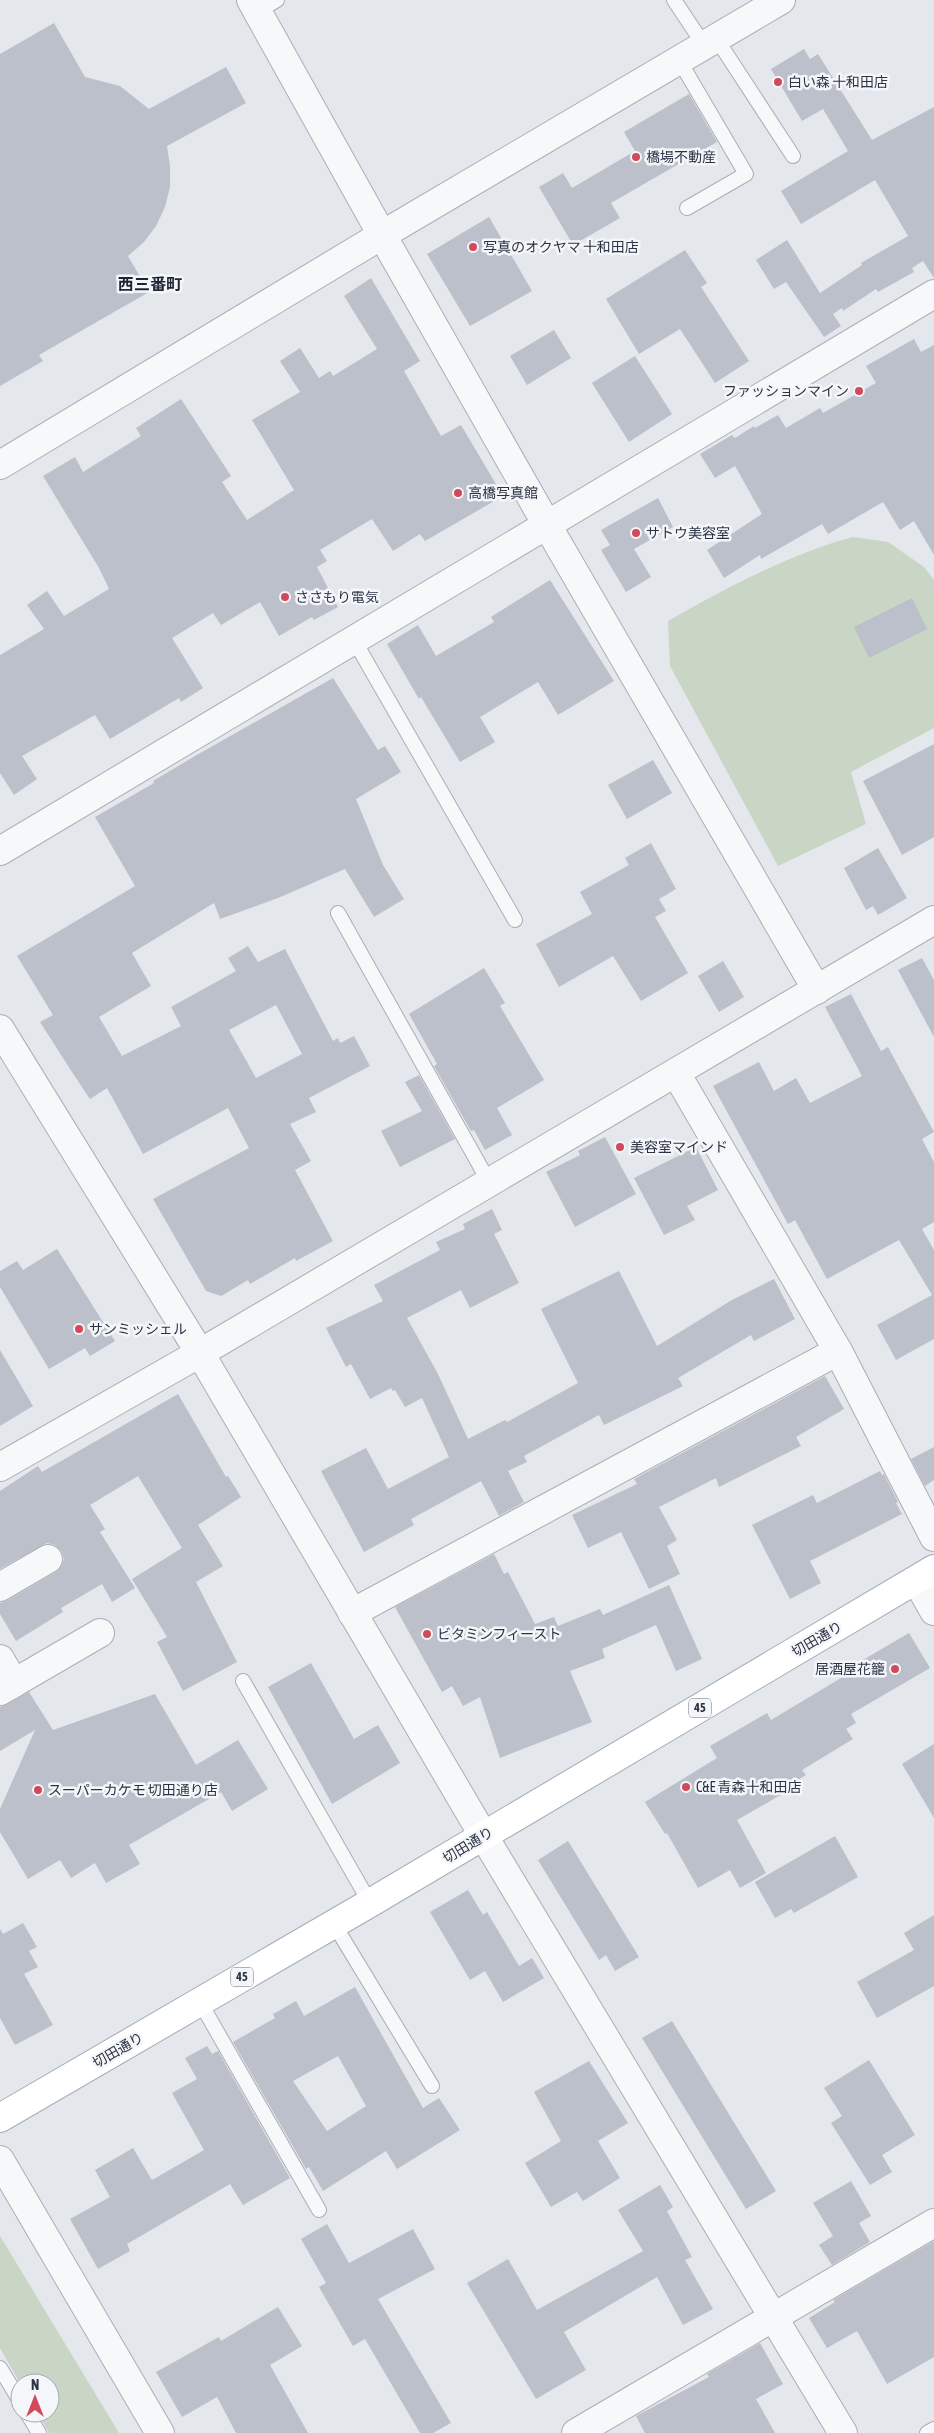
<svg xmlns="http://www.w3.org/2000/svg" width="934" height="2433" font-family="'Asap Condensed','Noto Sans JP',sans-serif">
	<style>
		.green { fill: #c9d6c5 }
		.building { fill: #bbc0ca; fill-rule: evenodd }
		.lines { fill: none; stroke-linecap: round; stroke-linejoin: round }
		.service-casing { stroke: #a9aeb7; stroke-width: 16 }
		.minor-casing { stroke: #a9aeb7; stroke-width: 30 }
		.tertiary-casing { stroke: #a9aeb7; stroke-width: 30 }
		.primary-casing { stroke: #a3abb8; stroke-width: 30 }
		.service { stroke: #f7f8fa; stroke-width: 14 }
		.minor { stroke: #f7f8fa; stroke-width: 28 }
		.tertiary { stroke: #f7f8fa; stroke-width: 28 }
		.primary { stroke: #fff; stroke-width: 28 }
		.poi-dot { fill: #d1495b; stroke: #f4f6f9; stroke-width: 2 }
		.labels { text-anchor: middle; stroke-width: 5; stroke-linejoin: round; paint-order: stroke }
		.shield { fill: #f4f6f9; stroke: #676e7b; stroke-width: 1 }
		.shield-label { font-size: 12px; font-weight: bold; fill: #2b3445 }
		.poi-label { font-size: 14px; fill: #2b3445; stroke: #f4f6f9; text-anchor: start }
		.street-label { font-size: 14px; fill: #2b3445; stroke: #f4f6f9 }
		.quarter-label { font-size: 16px; font-weight: bold; fill: #1d2536; stroke: #f4f6f9 }
	</style>
	<rect width="100%" height="100%" fill="#e4e7ec"/>
	<g class="green">
		<path d="M853,537L888,542L924,567L934,580V728L851,772L866,824L778,866L670,666L668,621C722,590 792,553 853,537Z"/>
		<polygon points="0,2236 119,2433 49,2433 38,2413 50,2413 50,2383 20,2383 0,2348"/>
	</g>
	<g class="building">
		<polygon points="54,23 85,77 120,86 149,109 226,67 246,103 167,146 170,166 170,187 165,207 156,226 144,242 128,256 149,292 39,355 43,361 0,386 0,54"/>
		<polygon points="804,49 810,59 818,54 872,140 934,107 934,278 923,261 912,268 914,272 878,292 876,289 843,311 842,308 833,314 841,326 824,337 786,282 774,289 756,260 787,240 820,293 862,265 861,263 908,236 875,180 801,224 781,191 848,151 823,109 802,121 771,69"/>
		<polygon points="689,94 717,142 611,203 620,218 573,245 539,187 563,173 572,188 635,151 624,132"/>
		<polygon points="489,217 532,291 470,326 427,254"/>
		<polygon points="685,250 707,283 701,287 749,361 715,383 680,329 639,354 606,299"/>
		<polygon points="371,278 420,361 404,371 441,436 461,425 503,496 425,541 420,534 393,551 372,519 320,550 327,561 317,567 338,607 314,620 312,617 279,636 260,602 221,625 213,613 172,638 203,688 181,702 179,698 110,739 95,715 22,756 37,779 14,795 0,773 0,655 44,629 27,605 47,591 64,616 109,589 99,568 43,476 75,457 83,472 141,436 136,428 181,399 231,476 222,482 247,520 294,490 252,420 300,392 280,361 300,348 319,378 330,371 333,376 377,349 344,296"/>
		<polygon points="554,330 571,358 527,385 510,356"/>
		<polygon points="914,339 921,352 934,345 934,555 914,521 900,530 883,502 828,534 822,524 761,559 760,555 724,578 707,550 762,514 735,466 715,478 700,454 732,435 735,438 754,426 755,428 778,415 786,428 820,408 823,413 876,383 866,366"/>
		<polygon points="635,356 672,414 629,442 592,383"/>
		<polygon points="658,498 673,527 634,549 651,577 626,592 601,550 610,545 601,530"/>
		<polygon points="550,580 614,681 558,715 538,682 480,717 495,742 460,762 421,697 419,699 387,644 418,625 436,656 494,622 491,617"/>
		<polygon points="912,598 927,629 869,658 854,627"/>
		<path d="M333,678L378,750L385,746L401,772L356,799L383,865L404,899L374,917L345,869L278,898L220,919L214,903L132,953L151,986L99,1017L122,1056L181,1026L171,1007L236,971L228,958L248,946L258,962L285,949L333,1041L338,1038L340,1043L354,1036L370,1066L309,1098L316,1112L290,1124L311,1161L295,1170L333,1241L296,1261L295,1258L250,1284L248,1280L221,1296L206,1291L153,1199L249,1148L228,1108L143,1154L107,1088L90,1099L72,1072L40,1022L53,1015L17,956L135,886L95,817L154,783L153,781L195,756ZM276,1005L302,1054L256,1078L229,1030Z"/>
		<polygon points="934,744 934,837 902,855 863,781"/>
		<polygon points="653,760 672,793 627,819 608,785"/>
		<polygon points="651,843 676,889 659,899 666,911 655,917 688,973 641,1001 613,956 559,987 536,944 592,914 580,892 629,865 625,858"/>
		<polygon points="878,848 907,898 878,915 873,906 866,910 844,868"/>
		<polygon points="922,958 934,980 934,1037 898,970"/>
		<polygon points="723,961 744,997 719,1012 698,976"/>
		<polygon points="484,968 505,1003 500,1006 544,1080 497,1108 512,1135 485,1150 474,1130 471,1131 434,1066 437,1064 409,1014"/>
		<polygon points="851,994 881,1051 888,1047 934,1132 922,1139 934,1162 934,1222 922,1229 934,1250 934,1339 896,1360 877,1325 932,1295 899,1240 827,1279 795,1220 788,1224 713,1086 759,1062 774,1091 796,1078 810,1103 862,1076 825,1007"/>
		<polygon points="419,1075 455,1139 400,1167 381,1131 422,1111 405,1082"/>
		<polygon points="605,1137 636,1194 575,1227 546,1172 580,1155 578,1151"/>
		<polygon points="696,1147 718,1190 687,1206 695,1220 664,1235 634,1178"/>
		<polygon points="492,1209 502,1230 494,1234 519,1283 470,1308 461,1290 407,1318 438,1374 468,1439 505,1420 507,1422 578,1383 541,1309 619,1271 657,1346 732,1300 774,1279 795,1319 754,1341 751,1335 678,1378 683,1386 604,1425 599,1415 524,1456 527,1462 508,1471 524,1502 499,1516 481,1481 411,1519 414,1525 364,1552 321,1471 366,1448 388,1489 449,1457 422,1398 405,1407 395,1390 393,1391 391,1388 370,1399 351,1364 346,1367 326,1328 383,1301 374,1285 440,1250 436,1242 465,1229 463,1224"/>
		<polygon points="57,1249 115,1341 90,1356 85,1348 49,1369 0,1287 0,1271 17,1261 23,1270"/>
		<polygon points="0,1350 33,1406 0,1426"/>
		<polygon points="825,1376 844,1409 796,1437 801,1446 719,1487 716,1478 659,1507 677,1540 667,1546 680,1574 649,1589 621,1532 588,1548 572,1515 637,1484 634,1479"/>
		<polygon points="178,1394 226,1477 228,1476 241,1497 198,1525 223,1566 196,1582 237,1662 183,1691 157,1642 167,1637 132,1579 182,1548 138,1476 90,1505 105,1529 100,1532 135,1588 112,1602 102,1584 61,1608 63,1612 16,1641 0,1614 0,1603 8,1600 56,1572 61,1567 64,1559 61,1551 55,1545 47,1543 0,1569 0,1491 38,1466 42,1472"/>
		<polygon points="934,1447 934,1480 925,1486 911,1459"/>
		<polygon points="880,1471 882,1475 884,1474 898,1502 896,1503 902,1514 810,1561 821,1583 790,1599 752,1525 813,1495 817,1503"/>
		<polygon points="494,1554 504,1574 508,1572 535,1624 554,1617 558,1626 600,1609 603,1615 669,1585 702,1659 676,1671 656,1625 602,1649 605,1658 570,1671 592,1722 500,1758 480,1697 463,1706 452,1686 442,1692 395,1607"/>
		<polygon points="909,1633 930,1668 851,1714 856,1723 846,1729 853,1739 802,1770 806,1775 782,1790 784,1793 737,1820 766,1873 740,1888 730,1870 698,1888 667,1833 665,1834 645,1802 717,1758 710,1746 767,1713 771,1720 846,1675 844,1671"/>
		<polygon points="311,1663 354,1739 378,1725 400,1763 332,1804 268,1687"/>
		<polygon points="29,1692 53,1730 155,1694 196,1765 238,1740 268,1789 232,1811 221,1792 129,1845 140,1864 106,1883 95,1863 71,1878 60,1860 28,1879 0,1832 0,1809 35,1730 0,1751 0,1707"/>
		<polygon points="934,1744 934,1818 902,1764"/>
		<polygon points="835,1836 858,1877 794,1913 791,1909 775,1918 755,1882"/>
		<polygon points="568,1841 639,1957 615,1971 606,1955 599,1960 538,1860"/>
		<polygon points="468,1890 483,1915 487,1912 519,1966 532,1958 544,1978 503,2002 485,1971 470,1980 430,1912"/>
		<polygon points="934,1915 934,1986 877,2018 857,1982 914,1950 904,1933"/>
		<polygon points="23,1923 37,1947 29,1951 38,1967 24,1974 53,2025 15,2045 0,2018 0,1929 3,1934"/>
		<path d="M355,1987L423,2108L439,2098L460,2130L397,2169L386,2151L323,2191L309,2167L306,2169L233,2042L275,2018L273,2014L296,2001L304,2016ZM338,2056L366,2106L327,2131L293,2081Z"/>
		<polygon points="672,2021 776,2191 746,2209 642,2038"/>
		<polygon points="207,2046 212,2054 218,2051 290,2178 243,2205 230,2184 127,2244 130,2251 98,2269 70,2219 110,2197 95,2170 133,2148 152,2180 204,2150 172,2093 197,2079 185,2058"/>
		<polygon points="869,2060 915,2135 882,2155 892,2172 870,2185 831,2123 842,2116 824,2088"/>
		<polygon points="589,2061 628,2123 598,2141 620,2178 583,2201 577,2192 551,2207 525,2163 561,2141 534,2092"/>
		<polygon points="851,2181 871,2216 859,2223 870,2242 832,2265 819,2245 833,2236 813,2203"/>
		<polygon points="660,2185 673,2207 667,2211 692,2257 685,2260 713,2309 683,2325 657,2277 564,2332 586,2370 536,2399 467,2283 508,2259 537,2310 643,2251 618,2210"/>
		<polygon points="327,2224 349,2263 413,2229 435,2269 378,2299 451,2423 433,2433 420,2433 365,2339 353,2346 319,2287 326,2283 301,2239"/>
		<polygon points="934,2241 934,2357 887,2384 857,2331 827,2348 809,2318 835,2302 833,2300"/>
		<polygon points="278,2307 302,2346 270,2365 308,2433 236,2433 217,2397 182,2417 156,2372 219,2337 221,2341"/>
		<polygon points="760,2343 783,2384 756,2399 775,2433 645,2433 636,2416 709,2377 707,2374"/>
	</g>
	<g class="lines">
		<g class="service-casing">
			<g id="service">
				<polyline points="674,0 704,45"/>
				<polyline points="258,11 277,0"/>
				<polyline points="716,38 793,156"/>
				<polyline points="679,60 746,174 687,208"/>
				<polyline points="354,640 515,920"/>
				<polyline points="338,913 489,1182"/>
				<polyline points="243,1681 370,1903"/>
				<polyline points="334,1924 432,2086"/>
				<polyline points="200,2002 319,2210"/>
				<polyline points="0,2368 20,2401"/>
				<polyline points="27,2413 39,2433"/>
				<polyline points="927,2433 934,2429"/>
			</g>
		</g>
		<g class="minor-casing">
			<g id="minor">
				<polyline points="0,465 382,235 547,525"/>
				<polyline points="676,1073 838,1351 934,1537"/>
				<polyline points="200,1353 934,920"/>
				<polyline points="917,1581 934,1611"/>
				<polyline points="0,1587 48,1559"/>
				<polyline points="352,1613 838,1351"/>
				<polyline points="0,1659 14,1683 0,1691"/>
				<polyline points="14,1683 100,1633"/>
				<polyline points="576,2433 934,2223"/>
			</g>
		</g>
		<g class="tertiary-casing">
			<g id="tertiary">
				<polyline points="251,0 382,235 781,0"/>
				<polyline points="547,525 817,990"/>
				<polyline points="0,851 934,294"/>
				<polyline points="0,1029 200,1353 483,1835 843,2433"/>
				<polyline points="0,1467 200,1353"/>
				<polyline points="0,2160 160,2433"/>
			</g>
		</g>
		<g class="primary-casing">
			<polyline id="primary" points="0,2118 370,1903 934,1569"/>
		</g>
		<use href="#service" class="service"/>
		<use href="#minor" class="minor"/>
		<use href="#tertiary" class="tertiary"/>
		<use href="#primary" class="primary"/>
	</g>
	<g class="poi-dot">
		<circle cx="778" cy="82" r="5"/>
		<circle cx="636" cy="157" r="5"/>
		<circle cx="473" cy="247" r="5"/>
		<circle cx="859" cy="391" r="5"/>
		<circle cx="458" cy="493" r="5"/>
		<circle cx="636" cy="533" r="5"/>
		<circle cx="285" cy="597" r="5"/>
		<circle cx="620" cy="1147" r="5"/>
		<circle cx="79" cy="1329" r="5"/>
		<circle cx="427" cy="1634" r="5"/>
		<circle cx="895" cy="1669" r="5"/>
		<circle cx="686" cy="1787" r="5"/>
		<circle cx="38" cy="1790" r="5"/>
	</g>
	<g class="labels">
		<g class="shield">
			<rect x="689" y="1698.5" width="22" height="19" rx="4"/>
			<rect x="231" y="1967.5" width="22" height="19" rx="4"/>
		</g>
		<g class="shield-label">
			<text x="700" y="1712">45</text>
			<text x="242" y="1981">45</text>
		</g>
		<g class="poi-label">
			<text x="788" y="87">白い森 十和田店</text>
			<text x="646" y="162">橋場不動産</text>
			<text x="483" y="252">写真のオクヤマ 十和田店</text>
			<text x="849" y="396" text-anchor="end">ファッションマイン</text>
			<text x="468" y="498">高橋写真館</text>
			<text x="646" y="538">サトウ美容室</text>
			<text x="295" y="602">ささもり電気</text>
			<text x="630" y="1152">美容室マインド</text>
			<text x="89" y="1334">サンミッシェル</text>
			<text x="437" y="1639">ビタミンフィースト</text>
			<text x="885" y="1674" text-anchor="end">居酒屋花籠</text>
			<text x="696" y="1792">C&amp;E 青森十和田店</text>
			<text x="48" y="1795">スーパーカケモ 切田通り店</text>
		</g>
		<g class="street-label">
			<text transform="translate(817 1639) rotate(-30)" y="5">切田通り</text>
			<text transform="translate(468 1845) rotate(-31)" y="5">切田通り</text>
			<text transform="translate(118 2050) rotate(-30)" y="5">切田通り</text>
		</g>
		<g class="quarter-label">
			<text x="150" y="290">西三番町</text>
		</g>
	</g>
	<g transform="translate(35 2398)"><circle r="24" fill="#f4f6f9" stroke="#a4a8b1"/>
	<path d="M0-4L9 19L0 12L-9 19Z" fill="#d1495b"/>
	<text y="-8" font-size="14" font-weight="bold" text-anchor="middle" fill="#2b3445">N</text>
	</g>
</svg>
